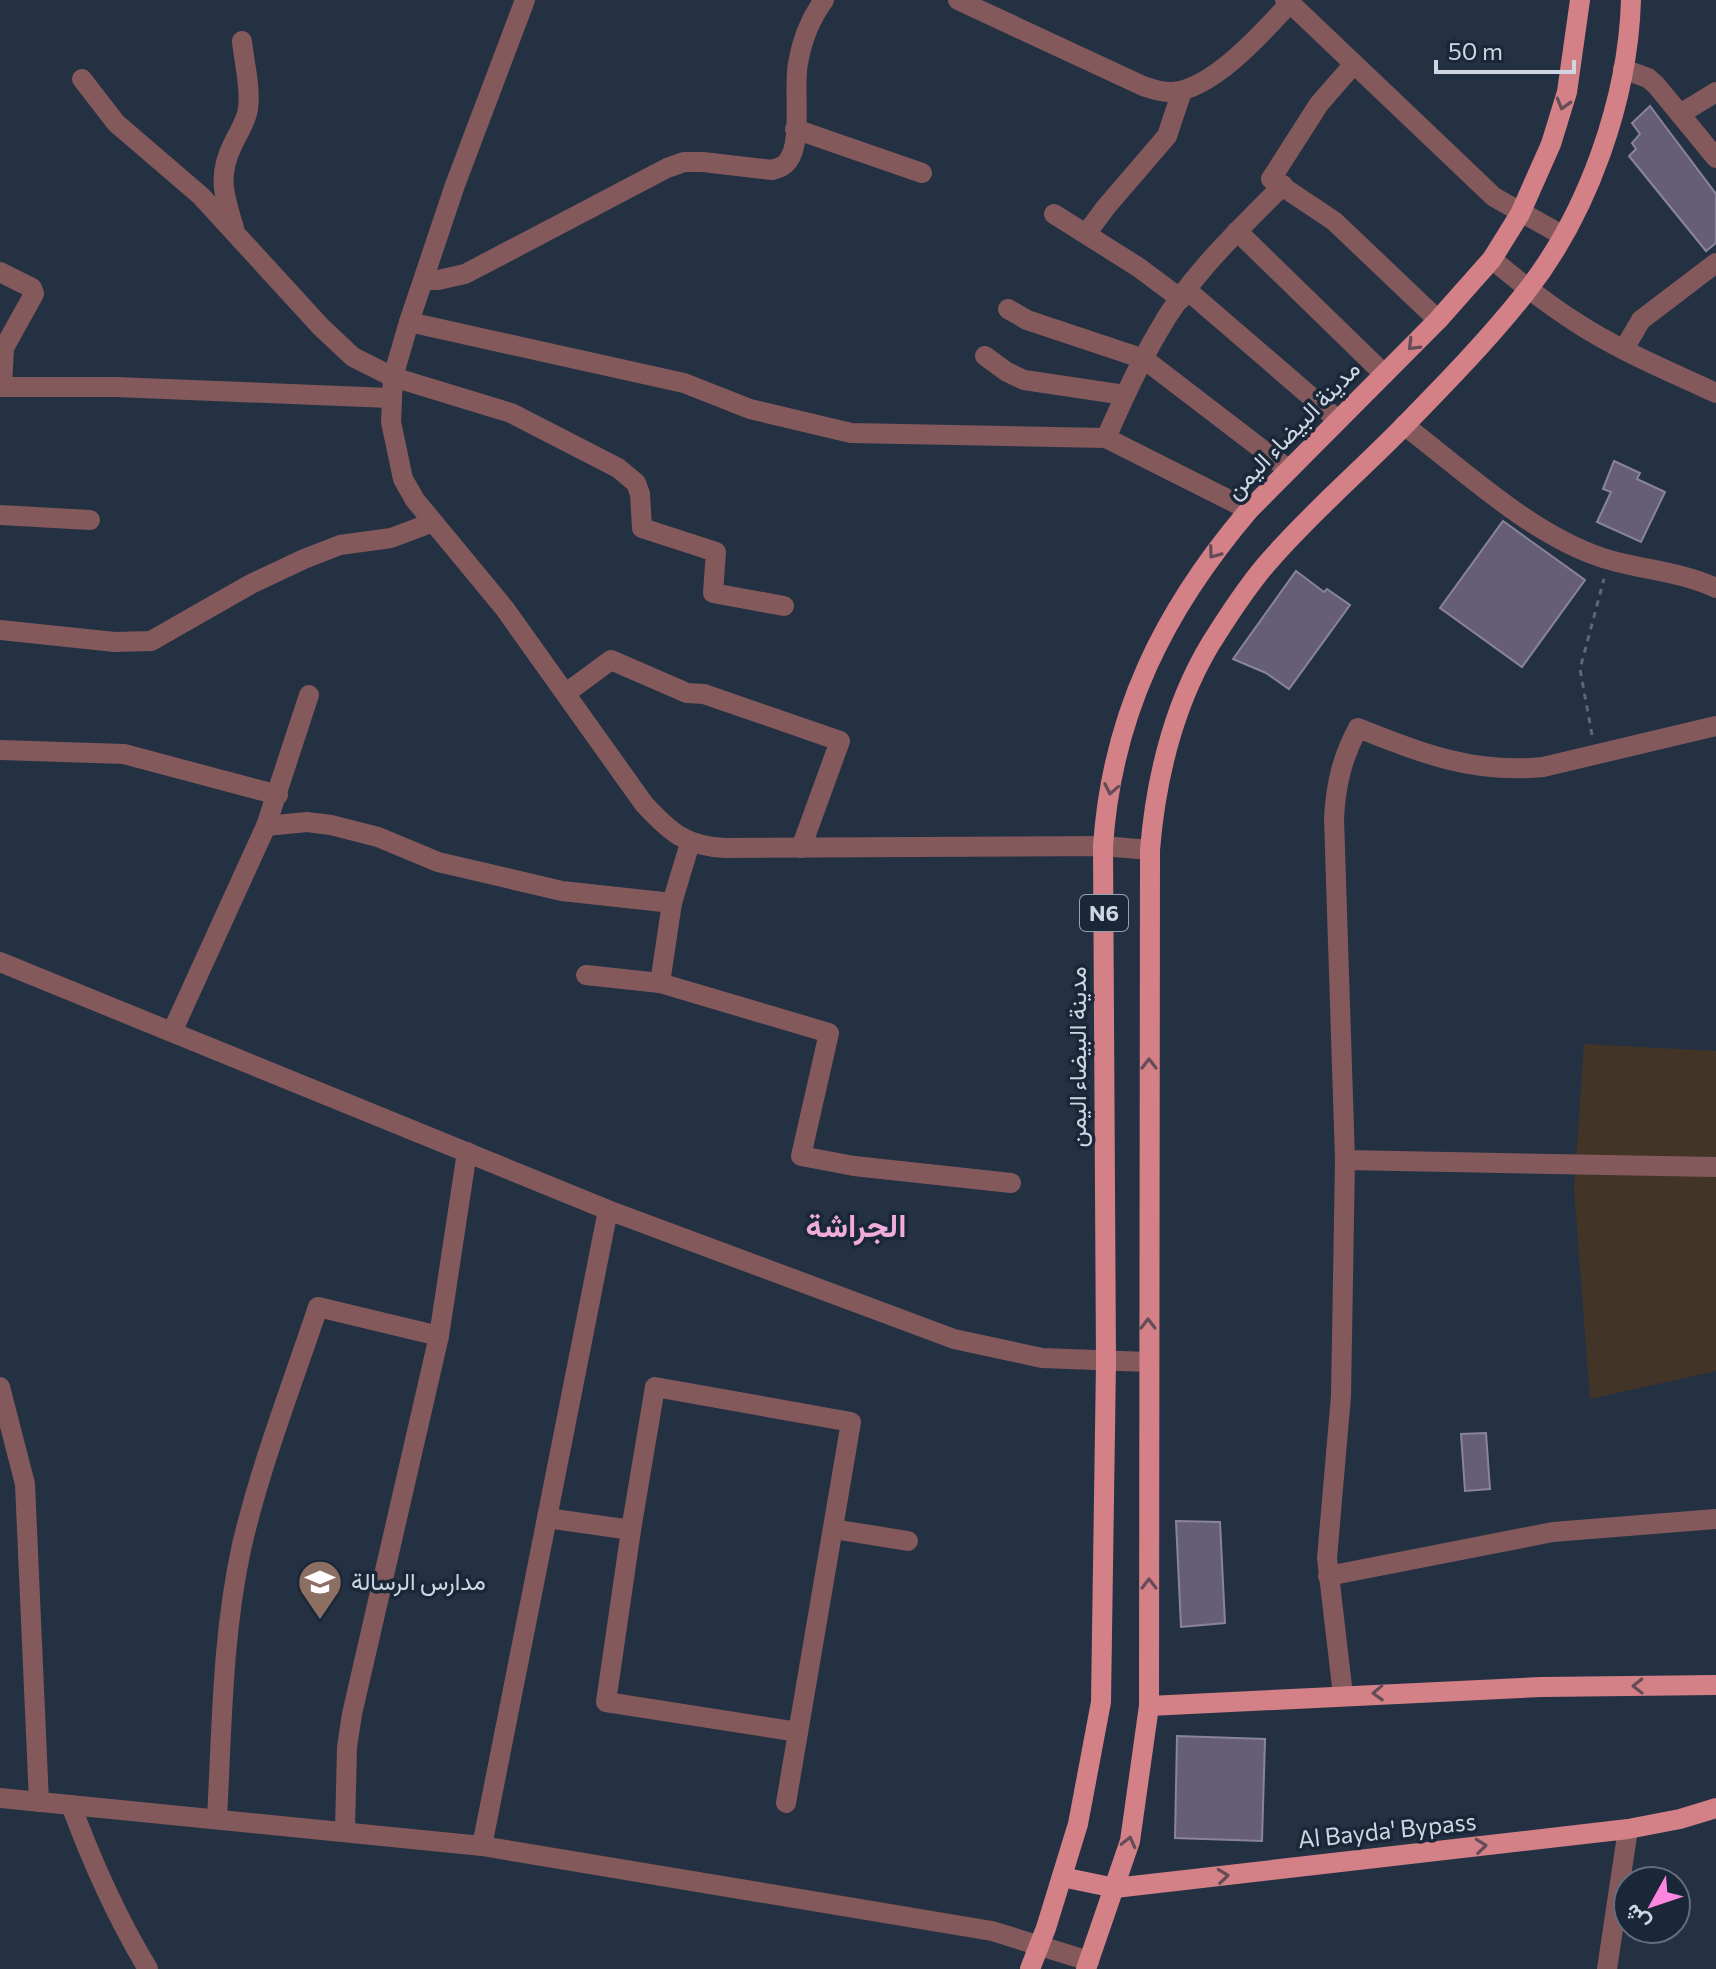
<svg xmlns="http://www.w3.org/2000/svg" width="1716" height="1969" font-family="Commissioner,Vazirmatn,sans-serif">
	<style>
		.industrial { fill: #423527 }
		.building { fill: #655e76; stroke: #8a839c; stroke-width: 2 }
		.lines { fill: none; stroke-linecap: round; stroke-linejoin: round }
		.path { stroke: #5c6878; stroke-width: 3; stroke-dasharray: 6 6; stroke-linecap: butt }
		.minor { stroke: #83595c; stroke-width: 20 }
		.major { stroke: #d48087; stroke-width: 20 }
		.oneway { stroke: #644b58 }
		.labels { text-anchor: middle; stroke-width: 7; stroke-linejoin: round; paint-order: stroke }
		.shield { fill: #1a2739; stroke: #97a2af; stroke-width: 2 }
		.shield-label { font-size: 22px; font-weight: bold; fill: #cdd6e2 }
		.street-label { font-size: 24px; fill: #cdd6e2; stroke: #1a2739 }
		.poi-label { font-size: 24px; fill: #cdd6e2; stroke: #1a2739; text-anchor: start }
		.district-label { font-size: 32px; font-weight: bold; fill: #eeabdc; stroke: #1a2739 }
	</style>
	<rect width="100%" height="100%" fill="#243143"/>
	<polygon class="industrial" points="1584,1044 1716,1051 1716,1371 1590,1399 1574,1189"/>
	<g class="building">
		<polygon points="1650,106 1716,194 1716,243 1706,251 1629,156 1636,149 1632,143 1640,134 1632,123"/>
		<polygon points="1614,461 1640,473 1637,479 1665,492 1641,542 1597,522 1611,492 1603,489"/>
		<polygon points="1503,521 1585,580 1522,667 1440,608"/>
		<polygon points="1296,571 1324,592 1327,589 1350,605 1289,689 1266,673 1233,659"/>
		<polygon points="1486,1433 1490,1489 1465,1491 1461,1434"/>
		<polygon points="1176,1521 1220,1522 1225,1623 1181,1627"/>
		<polygon points="1177,1736 1265,1739 1262,1841 1175,1838"/>
	</g>
	<g class="lines">
		<polyline class="path" points="1592,735 1580,669 1604,579"/>
		<g class="minor">
			<path d="M525,0L455,185L409,322L393,377L391,422L403,479L415,500L505,609L644,804C670,832 685,846 725,848L1103,846L1150,850"/>
			<path d="M958,0L1143,86C1152,89 1162,93 1173,92C1214,88 1263,32 1290,3L1285,0"/>
			<polyline points="1287,0 1494,197 1562,235"/>
			<polyline points="1353,65 1319,104 1271,179 1334,221 1438,320"/>
			<polyline points="1623,69 1648,78 1656,85 1716,158"/>
			<polyline points="82,79 116,123 201,196 321,327 353,357 393,377 511,413 618,468 636,483 640,494 642,528 716,552 713,593 784,606"/>
			<polyline points="1680,114 1716,92"/>
			<polyline points="795,129 922,173"/>
			<polyline points="1054,214 1138,267 1181,299"/>
			<path d="M234,228C224,195 217,176 233,144C238,133 246,122 248,109C251,88 244,62 242,41"/>
			<polyline points="1237,231 1384,374"/>
			<polyline points="1086,234 1106,207 1167,136 1182,91"/>
			<path d="M1492,259C1519,282 1547,304 1577,323C1620,351 1669,371 1716,393"/>
			<polyline points="0,272 32,288 34,294 4,348 2,387"/>
			<path d="M424,280H438L465,274L667,168L684,162H703L772,170C778,168 784,167 788,161C803,142 793,88 798,63C802,40 810,19 824,0"/>
			<polyline points="1187,290 1338,420"/>
			<polyline points="1008,309 1027,320 1144,359 1289,470"/>
			<polyline points="409,322 684,383 750,409 851,433 1106,438 1249,510"/>
			<polyline points="1624,349 1641,320 1716,263"/>
			<polyline points="985,356 1007,372 1024,380 1125,395"/>
			<polyline points="0,387 116,387 390,398"/>
			<path d="M1404,425C1464,471 1532,535 1603,558C1641,570 1680,571 1716,588"/>
			<path d="M1106,438C1122,402 1138,366 1158,332C1189,276 1239,230 1283,185"/>
			<polyline points="0,515 90,520"/>
			<polyline points="0,630 115,642 151,641 251,584 304,559 340,545 391,538 431,523"/>
			<polyline points="566,693 611,660 687,693 704,694 840,741 801,848"/>
			<polyline points="0,750 124,754 278,795"/>
			<polyline points="266,826 307,822 331,825 378,837 438,862 562,891 672,903"/>
			<polyline points="0,962 608,1210 954,1339 1042,1358 1148,1362"/>
			<polyline points="586,975 660,983 829,1033 801,1156 854,1166 1011,1183"/>
			<polyline points="660,983 672,903 690,843"/>
			<polyline points="172,1032 266,826 309,695"/>
			<polyline points="1345,1160 1716,1167"/>
			<polyline points="0,1387 25,1484 39,1802"/>
			<polyline points="547,1518 631,1530 606,1702 798,1732"/>
			<polyline points="833,1529 908,1541"/>
			<polyline points="631,1530 655,1387 851,1422 786,1803"/>
			<polyline points="1328,1576 1553,1532 1716,1519"/>
			<path d="M1343,1695L1327,1558L1341,1396L1345,1160L1334,818C1336,784 1342,758 1358,728C1421,753 1473,774 1543,767L1716,726"/>
			<polyline points="0,1798 482,1846 992,1931 1089,1961"/>
			<path d="M71,1805C92,1862 116,1916 148,1969"/>
			<path d="M217,1818C222,1727 222,1635 242,1545C261,1464 292,1385 318,1307L439,1336"/>
			<polyline points="345,1830 347,1747 352,1714 439,1336 467,1152"/>
			<polyline points="482,1846 608,1210"/>
			<polyline points="1607,1969 1628,1829"/>
		</g>
		<g class="major">
			<polyline points="1149,1706 1541,1687 1716,1685"/>
			<polyline points="1062,1877 1115,1888 1628,1829 1680,1819 1716,1808"/>
			<path d="M1030,1969L1046,1928L1078,1824L1101,1702L1106,1362L1103,846C1112,714 1164,610 1249,510L1438,320L1492,259L1520,214L1551,144L1567,92L1580,0"/>
			<path d="M1086,1969L1130,1841L1149,1706L1150,850C1156,775 1176,695 1218,632C1234,607 1251,581 1271,559C1312,512 1360,471 1404,426C1446,383 1489,339 1526,292C1588,213 1628,100 1631,0"/>
		</g>
	</g>
	<defs><path id="oneway-chevron" d="M-2-3.5L2.5 0L-2 3.5" fill="none" stroke-width="1.6" stroke-linecap="round" stroke-linejoin="round" transform="scale(2)"/></defs>
	<g class="oneway">
		<use href="#oneway-chevron" transform="translate(1563 104) rotate(106)"/>
		<use href="#oneway-chevron" transform="translate(1413 345) rotate(135)"/>
		<use href="#oneway-chevron" transform="translate(1214 553) rotate(126)"/>
		<use href="#oneway-chevron" transform="translate(1111 789) rotate(101)"/>
		<use href="#oneway-chevron" transform="translate(1149 1064) rotate(-90)"/>
		<use href="#oneway-chevron" transform="translate(1148 1324) rotate(-90)"/>
		<use href="#oneway-chevron" transform="translate(1149 1584) rotate(-90)"/>
		<use href="#oneway-chevron" transform="translate(1638 1686) rotate(179)"/>
		<use href="#oneway-chevron" transform="translate(1378 1693) rotate(178)"/>
		<use href="#oneway-chevron" transform="translate(1129 1842) rotate(-76)"/>
		<use href="#oneway-chevron" transform="translate(1481 1846) rotate(-6)"/>
		<use href="#oneway-chevron" transform="translate(1223 1876) rotate(-6)"/>
	</g>
	<defs>
		<g id="school-pin" transform="scale(2.3)"><path d="M0 17L-7.5 6A9.5 9.5 0 1 1 7.5 6Z" fill="#8d6e63" stroke="#1a2739"/><path d="M0-5L7-2L0 1L-7-2ZM-4 1L0 2.5L4 1V4Q0 6-4 4Z" fill="#fff"/></g>
	</defs>
	<g fill-rule="evenodd">
		<use href="#school-pin" x="320" y="1582"/>
	</g>
	<g class="labels">
		<rect class="shield" x="1080" y="895" width="48" height="36" rx="6"/>
		<g class="shield-label">
			<text x="1104" y="921">N6</text>
		</g>
		<g class="street-label">
			<text transform="translate(1293 430) rotate(-46)" y="8">مدينة البيضاء اليمن</text>
			<text transform="translate(1078 1057) rotate(-90)" y="8">مدينة البيضاء اليمن</text>
			<text transform="translate(1387 1831) rotate(-6)" y="8">Al Bayda' Bypass</text>
		</g>
		<g class="poi-label">
			<text x="351" y="1590">مدارس الرسالة</text>
		</g>
		<g class="district-label">
			<text x="856" y="1237">الجراشة</text>
		</g>
	</g>
	<g transform="translate(1652 1905) rotate(230)"><circle r="38" fill="#1a2739" stroke="#626d7d" stroke-width="2"/>
	<path d="M0-6L14 30L0 20L-14 30Z" fill="#fd86e1"/>
	<text y="-12" font-size="22" font-weight="bold" text-anchor="middle" fill="#cdd6e2">ش</text>
	</g>
	<path d="M1436 60v12h138v-12" fill="none" stroke="#cdd6e2" stroke-width="4"/>
	<text x="1448" y="60" font-size="24" fill="#cdd6e2" stroke="#1a2739" stroke-width="6" paint-order="stroke">50 m</text>
</svg>
